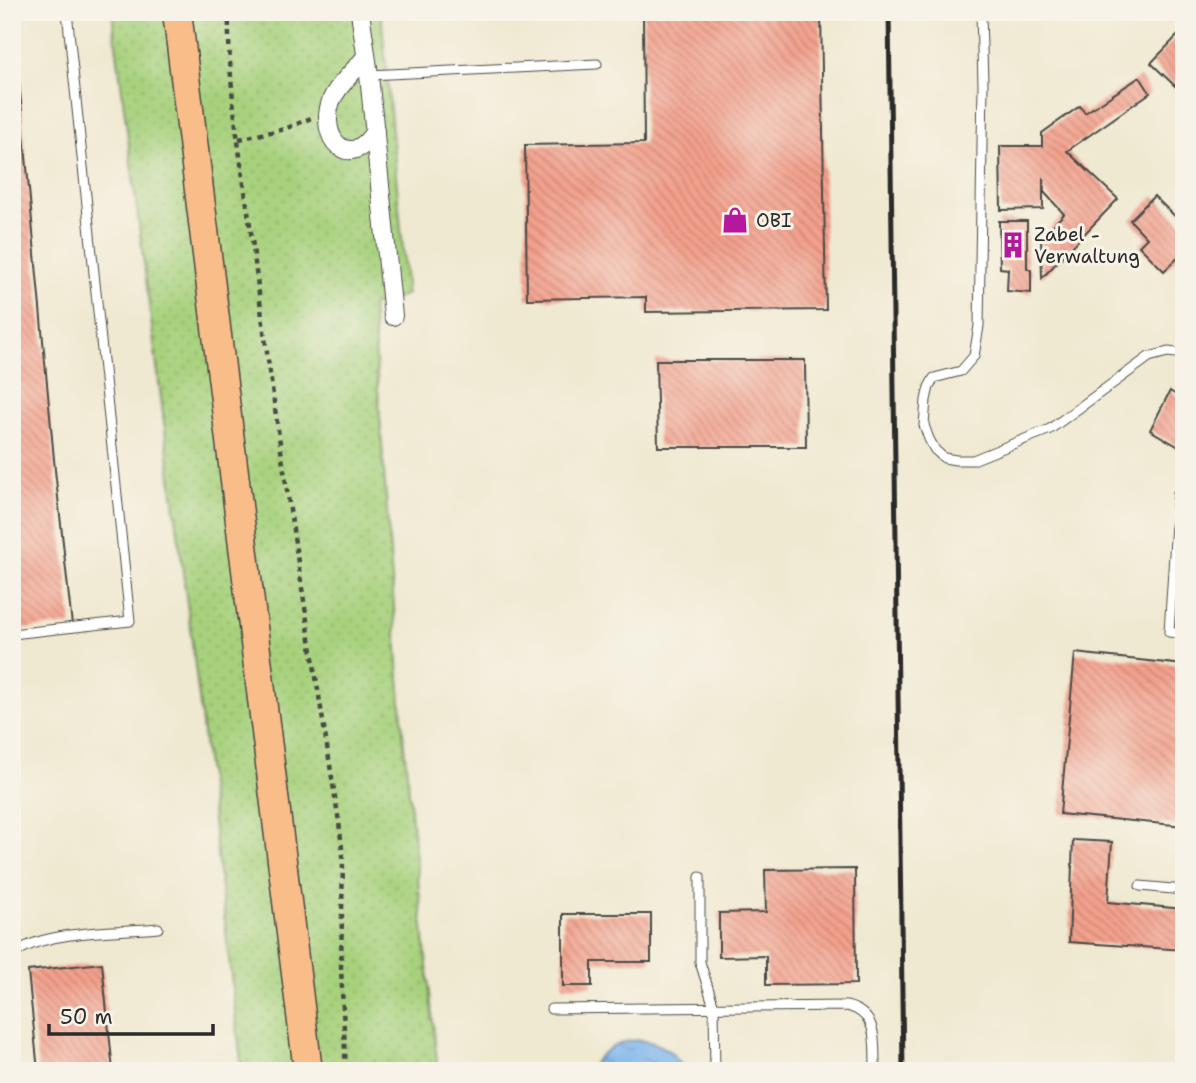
<svg xmlns="http://www.w3.org/2000/svg" width="1196" height="1083" font-family="'Shantell Sans',sans-serif">
	<style>
		.grass { fill: url(#grass-dots); stroke: #697e54; stroke-width: 2 }
		.water { fill: url(#water-ripples); stroke: #54708c; stroke-width: 2 }
		.building { fill: url(#building-back-hatch) }
		.lines { fill: none; stroke-linecap: round; stroke-linejoin: round }
		.service-casing { stroke: #494844; stroke-width: 11 }
		.minor-casing { stroke: #494844; stroke-width: 20 }
		.primary-casing { stroke: #494844; stroke-width: 31 }
		.path { stroke: #494844; stroke-width: 4.5; stroke-dasharray: 5 5; stroke-linecap: butt }
		.service { stroke: #fff; stroke-width: 9 }
		.minor { stroke: #fff; stroke-width: 18 }
		.primary { stroke: #f8bd89; stroke-width: 28 }
		.rail { stroke: #2b2b2b; stroke-width: 5 }
		.labels { text-anchor: middle; stroke-width: 6; stroke-linejoin: round; paint-order: stroke }
		.poi-label { font-size: 19px; fill: #2b2b2b; stroke: #f7f3e8; text-anchor: start }
	</style>
	<defs>
		<pattern id="grass-dots" width="8" height="8" patternUnits="userSpaceOnUse" patternTransform="scale(1.75)"><rect width="8" height="8" fill="#a7d17d"/><path d="M2 2h.1M6 6h.1" fill="none" stroke="#90b46c" stroke-width="1.8" stroke-linecap="round"/></pattern>
		<pattern id="water-ripples" width="26" height="14" patternUnits="userSpaceOnUse" patternTransform="scale(1.75)"><rect width="26" height="14" fill="#7cb5ed"/><path d="M2 4q2-2 4 0t4 0M15 11q2-2 4 0t4 0" fill="none" stroke="#6693c0"/></pattern>
		<pattern id="building-back-hatch" width="6" height="6" patternUnits="userSpaceOnUse" patternTransform="scale(1.75)"><rect width="6" height="6" fill="#f4a18d"/><path d="M-1 5l2 2M0 0l6 6M5-1l2 2" fill="none" stroke="#c68373"/></pattern>
	</defs>
	<rect width="100%" height="100%" fill="#f7f3e8"/>
	<filter id="ink" filterUnits="userSpaceOnUse"><feTurbulence type="fractalNoise" baseFrequency=".0143" numOctaves="2"/><feDisplacementMap in="SourceGraphic" scale="14" xChannelSelector="R" yChannelSelector="G"/><feConvolveMatrix kernelMatrix="1 2 1 2 8 2 1 2 1" color-interpolation-filters="sRGB"/></filter>
	<filter id="wash" filterUnits="userSpaceOnUse"><feTurbulence type="fractalNoise" baseFrequency=".00686" numOctaves="4" result="noise"/><feDisplacementMap in="SourceGraphic" scale="28" xChannelSelector="R" yChannelSelector="G"/><feGaussianBlur stdDeviation="1.57" result="paint"/><feColorMatrix in="noise" values="0 0 0 0 0 0 0 0 0 0 0 0 0 0 0 0 0 1.4 0 .05"/><feComposite in="paint" operator="in"/></filter>
	<g filter="url(#wash)">
		<rect width="100%" height="100%" fill="#f0e9d1"/>
		<polygon class="grass" points="112,12 381,12 407,294 372,306 404,745 438,1071 242,1071 198,690"/>
		<path class="water" d="M635,1040C657,1041 675,1050 684,1071H589C599,1052 615,1043 635,1040Z"/>
		<g id="blocks">
			<g class="building">
				<polygon points="643,12 821,12 826,310 646,312 646,297 527,299 525,145 644,143"/>
				<polygon points="12,30 14,30 15,38 55,470 72,625 12,630"/>
				<polygon points="1179,34 1184,38 1184,76 1175,86 1151,63"/>
				<polygon points="1140,77 1150,93 1067,151 1118,199 1042,278 1041,238 1064,214 1044,192 1043,177 1043,209 1001,210 1000,146 1042,146 1042,133 1080,106 1085,113"/>
				<polygon points="1154,196 1184,225 1184,252 1164,271 1139,246 1147,238 1130,220"/>
				<polygon points="999,221 1027,221 1027,268 1031,270 1031,293 1007,291 1008,269 1000,268"/>
				<polygon points="656,360 805,360 806,447 658,447"/>
				<polygon points="1170,391 1184,400 1184,450 1150,430"/>
				<polygon points="1075,653 1184,665 1184,826 1060,814"/>
				<polygon points="1073,840 1112,842 1108,902 1184,909 1184,950 1069,942"/>
				<polygon points="855,869 856,984 766,985 766,956 719,957 719,913 766,912 765,870"/>
				<polygon points="563,914 651,914 651,962 592,962 592,986 563,986"/>
				<polygon points="102,963 113,1071 38,1071 28,971"/>
			</g>
		</g>
	</g>
	<g filter="url(#ink)">
		<use href="#blocks" fill-opacity="0" stroke="#494844" stroke-width="2"/>
		<g class="lines">
			<g class="service-casing">
				<g id="service">
					<polyline points="981,12 983,84 979,326 974,356 961,371 934,378 929,387 926,400 924,425 929,439 935,450 944,458 956,460 973,460 1050,429 1149,357 1168,352 1184,354"/>
					<polyline points="369,75 597,64"/>
					<polyline points="1184,495 1178,493 1169,632 1184,634"/>
					<polyline points="12,634 130,621 67,12"/>
					<polyline points="700,877 700,962 714,1007 715,1071"/>
					<polyline points="1140,886 1184,890"/>
					<path d="M12,956C38,930 120,932 158,928"/>
					<path d="M551,1009L847,1006C880,1015 874,1043 875,1071"/>
					<polyline points="12,1040 15,1071"/>
				</g>
			</g>
			<g class="minor-casing">
				<g id="minor">
					<polyline points="360,12 369,75 393,316"/>
					<path d="M365,58C355,70 337,86 331,101C318,138 349,173 375,131"/>
				</g>
			</g>
			<g class="primary-casing">
				<polyline id="primary" points="177,12 308,1071"/>
			</g>
			<g class="path">
				<path d="M229,12C227,97 246,186 256,271C280,455 310,639 339,822L343,857L341,967L346,1071"/>
				<polyline points="239,139 285,129 311,118"/>
			</g>
			<use href="#service" class="service"/>
			<use href="#minor" class="minor"/>
			<use href="#primary" class="primary"/>
			<polyline class="rail" points="889,12 903,1071"/>
		</g>
	</g>
	<defs>
		<g id="shop-bare" transform="scale(2.1)"><path d="M-5-2.5h2.3a2.7 3.5 0 0 1 5.4 0H5L5.5 6h-11ZM-1.5-2.5h3a1.5 2.3 0 0 0-3 0Z" fill="#b5179e" stroke="#f7f3e8" stroke-width="2.5" paint-order="stroke"/></g>
		<g id="building-bare" transform="scale(2.1)"><path d="M-4-6H4V6H1V3H-1V6H-4ZM-2.5-4.3h1.7v1.8h-1.7ZM.8-4.3h1.7v1.8H.8ZM-2.5-1h1.7V.8h-1.7ZM.8-1h1.7V.8H.8Z" fill="#b5179e" stroke="#f7f3e8" stroke-width="2.5" paint-order="stroke"/></g>
	</defs>
	<g fill-rule="evenodd">
		<use href="#shop-bare" x="735" y="220"/>
		<use href="#building-bare" x="1013" y="245"/>
	</g>
	<g class="labels">
		<g class="poi-label">
			<text x="756" y="227">OBI</text>
			<text x="1034" y="241">Zabel -<tspan x="1034" dy="22">Verwaltung</tspan></text>
		</g>
	</g>
	<rect width="1196" height="1083" fill="none" stroke="#f7f3e8" stroke-width="42"/>
	<path d="M49 1024v10h164v-10" fill="none" stroke="#2b2b2b" stroke-width="3.5"/>
	<text x="60" y="1024" font-size="21" fill="#2b2b2b" stroke="#f7f3e8" stroke-width="5" paint-order="stroke">50 m</text>
</svg>
